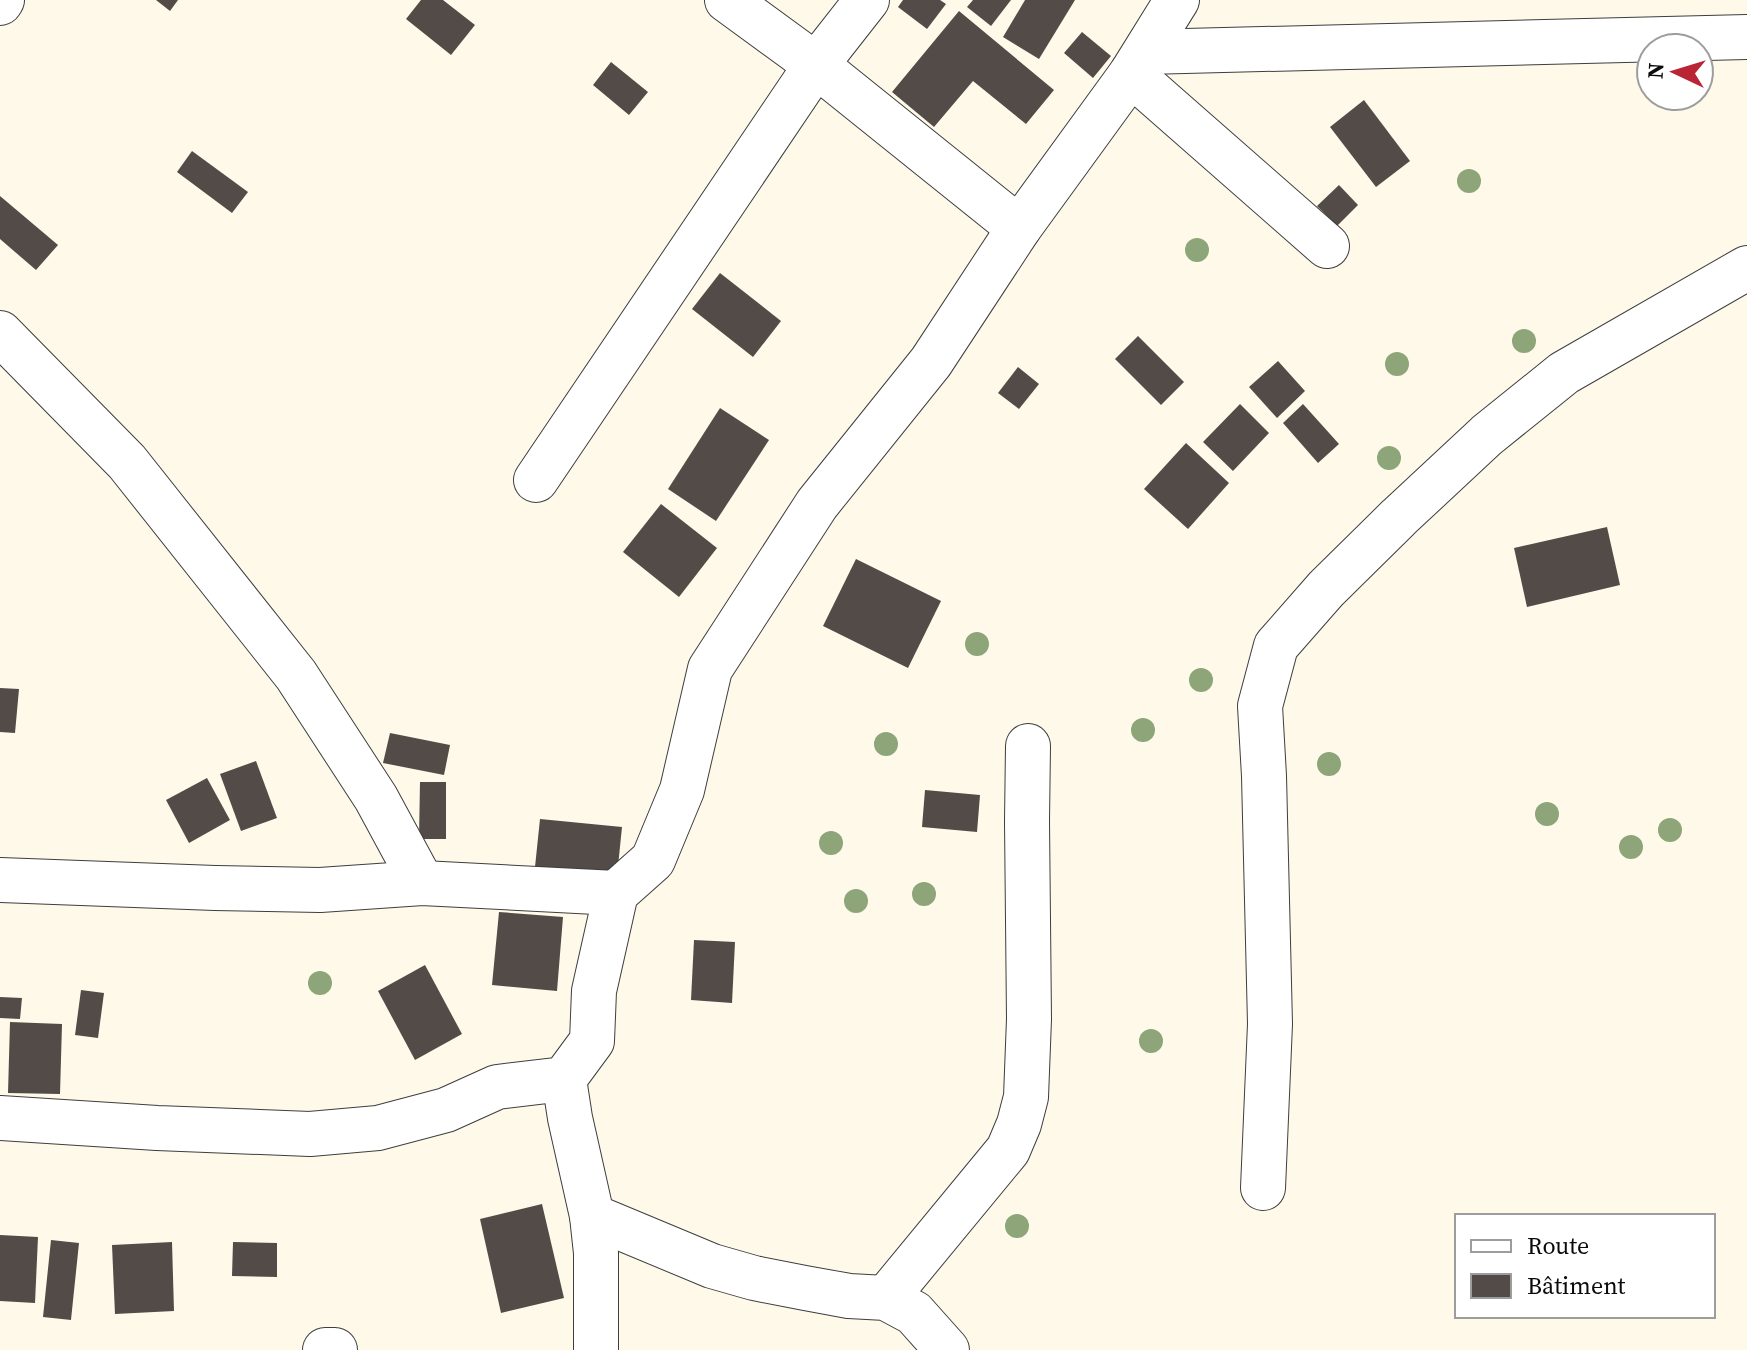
<svg xmlns="http://www.w3.org/2000/svg" width="1747" height="1350" font-family="'Source Serif 4',serif">
	<style>
		.building { fill: #534b47 }
		.lines { fill: none; stroke-linecap: round; stroke-linejoin: round }
		.minor-casing { stroke: #3e3e3e; stroke-width: 46 }
		.minor { stroke: #fff; stroke-width: 44 }
		.tree { fill: #8da579 }
	</style>
	<rect width="100%" height="100%" fill="#fff9e9"/>
	<g class="building">
		<polygon points="156,0 178,0 170,11"/>
		<polygon points="421,0 443,0 475,25 451,55 406,19"/>
		<polygon points="903,0 940,0 946,4 927,29 898,7"/>
		<polygon points="973,0 1011,0 991,26 967,7"/>
		<polygon points="1025,0 1075,0 1039,59 1003,37"/>
		<polygon points="959,11 1054,90 1026,124 973,81 934,127 892,92"/>
		<polygon points="1082,32 1111,56 1093,78 1064,53"/>
		<polygon points="611,62 648,92 629,115 593,85"/>
		<polygon points="1364,100 1410,161 1376,187 1330,127"/>
		<polygon points="192,151 248,192 232,213 177,172"/>
		<polygon points="1339,185 1358,205 1337,226 1317,206"/>
		<polygon points="0,196 58,245 36,270 0,239"/>
		<polygon points="720,273 781,321 753,357 692,309"/>
		<polygon points="1138,336 1184,382 1161,405 1115,359"/>
		<polygon points="1278,361 1305,391 1277,418 1249,387"/>
		<polygon points="1018,367 1039,384 1019,409 998,393"/>
		<polygon points="1240,404 1269,433 1233,471 1203,442"/>
		<polygon points="1303,404 1339,444 1318,463 1283,423"/>
		<polygon points="720,408 769,440 716,521 668,489"/>
		<polygon points="1186,443 1229,483 1188,529 1144,489"/>
		<polygon points="661,504 717,548 679,597 623,552"/>
		<polygon points="1607,527 1620,585 1527,607 1514,548"/>
		<polygon points="856,559 941,601 908,668 823,626"/>
		<polygon points="0,688 19,689 15,733 0,732"/>
		<polygon points="390,733 450,745 444,775 383,763"/>
		<polygon points="256,761 277,818 241,831 220,774"/>
		<polygon points="207,778 230,820 189,843 166,800"/>
		<polygon points="420,782 446,782 446,839 419,839"/>
		<polygon points="925,790 980,795 977,832 922,827"/>
		<polygon points="540,819 622,827 617,876 535,867"/>
		<polygon points="499,912 563,917 557,991 492,985"/>
		<polygon points="694,940 735,942 732,1003 691,1000"/>
		<polygon points="425,965 462,1034 415,1060 378,991"/>
		<polygon points="81,990 104,993 98,1038 75,1035"/>
		<polygon points="0,997 22,998 20,1019 0,1018"/>
		<polygon points="10,1022 62,1024 60,1094 8,1093"/>
		<polygon points="542,1204 564,1298 501,1313 480,1219"/>
		<polygon points="0,1235 38,1237 35,1303 0,1301"/>
		<polygon points="51,1240 79,1243 71,1320 43,1317"/>
		<polygon points="172,1242 174,1311 115,1314 112,1245"/>
		<polygon points="233,1242 277,1243 277,1277 232,1276"/>
	</g>
	<g class="lines">
		<g class="minor-casing">
			<g id="minor">
				<polyline points="727,0 816,65 1019,228"/>
				<polyline points="0,3 2,0"/>
				<polyline points="1146,52 1747,37"/>
				<polyline points="1131,74 1327,246"/>
				<polyline points="0,333 127,462 296,675 376,798 422,883"/>
				<polyline points="536,480 816,65 867,0"/>
				<polyline points="0,880 215,888 320,890 422,883 616,893"/>
				<polyline points="564,1079 570,1118 592,1216 712,1266 754,1278 805,1288 849,1296 886,1298 914,1313 947,1350"/>
				<polyline points="0,1118 157,1128 310,1134 378,1128 446,1110 497,1087 564,1079 592,1041 594,991 616,893 653,860 682,790 710,669 817,504 931,362 1019,228 1131,74 1177,0"/>
				<polyline points="1263,1188 1270,1024 1264,776 1260,706 1276,646 1326,589 1399,517 1487,435 1564,373 1747,268"/>
				<polyline points="592,1216 596,1253 596,1350"/>
				<polyline points="886,1298 1008,1150 1019,1124 1026,1097 1029,1019 1027,821 1028,746"/>
				<polyline points="325,1350 335,1350"/>
			</g>
		</g>
		<use href="#minor" class="minor"/>
	</g>
	<g class="tree">
		<circle cx="1469" cy="181" r="12"/>
		<circle cx="1197" cy="250" r="12"/>
		<circle cx="1524" cy="341" r="12"/>
		<circle cx="1397" cy="364" r="12"/>
		<circle cx="1389" cy="458" r="12"/>
		<circle cx="977" cy="644" r="12"/>
		<circle cx="1201" cy="680" r="12"/>
		<circle cx="1143" cy="730" r="12"/>
		<circle cx="886" cy="744" r="12"/>
		<circle cx="1329" cy="764" r="12"/>
		<circle cx="1547" cy="814" r="12"/>
		<circle cx="1670" cy="830" r="12"/>
		<circle cx="831" cy="843" r="12"/>
		<circle cx="1631" cy="847" r="12"/>
		<circle cx="924" cy="894" r="12"/>
		<circle cx="856" cy="901" r="12"/>
		<circle cx="320" cy="983" r="12"/>
		<circle cx="1151" cy="1041" r="12"/>
		<circle cx="1017" cy="1226" r="12"/>
	</g>
	<rect x="1455" y="1214" width="260" height="104" fill="#ffffff" stroke="#9d9d9d" stroke-width="2"/>
	<rect x="1471" y="1240" width="40" height="12" fill="#ffffff" stroke="#9d9d9d" stroke-width="2"/>
	<text x="1527" y="1254" font-size="24" fill="#0b0b0b">Route</text>
	<rect x="1471" y="1274" width="40" height="24" fill="#534b47" stroke="#9d9d9d" stroke-width="2"/>
	<text x="1527" y="1294" font-size="24" fill="#0b0b0b">Bâtiment</text>
	<g transform="translate(1675 72) rotate(274)"><circle r="38" fill="#ffffff" stroke="#9d9d9d" stroke-width="2"/>
	<path d="M0-6L14 30L0 20L-14 30Z" fill="#b92535"/>
	<text y="-12" font-size="22" font-weight="bold" text-anchor="middle" fill="#0b0b0b">N</text>
	</g>
</svg>
